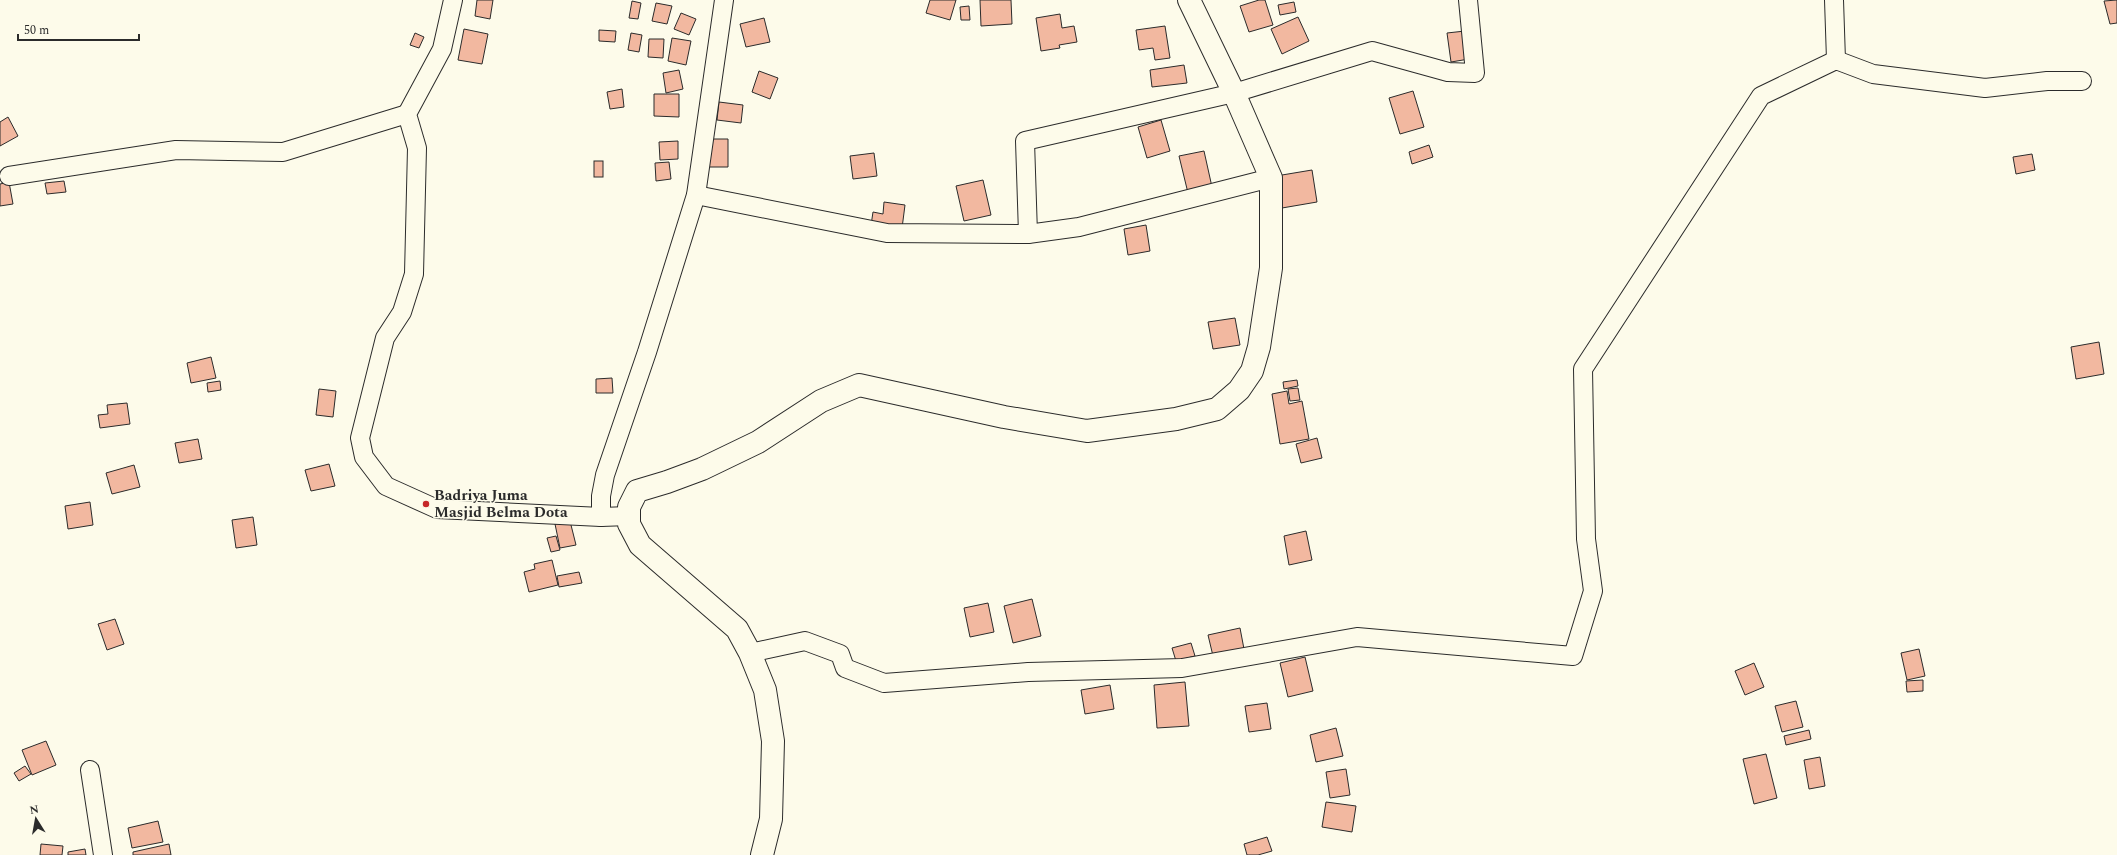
<svg xmlns="http://www.w3.org/2000/svg" width="2117" height="855" font-family="Spectral,serif">
	<style>
		.building { fill: #f2b8a0; stroke: #2b2b2b }
		.lines { fill: none; stroke-linecap: round; stroke-linejoin: round }
		.minor-casing { stroke: #2b2b2b; stroke-width: 20 }
		.major-casing { stroke: #2b2b2b; stroke-width: 24 }
		.minor { stroke: #fdfbea; stroke-width: 18 }
		.major { stroke: #fdfbea; stroke-width: 22 }
		.poi-dot { fill: #c62828; stroke: #fdfbea; stroke-width: 1.5 }
		.labels { text-anchor: middle; stroke-width: 3; stroke-linejoin: round; paint-order: stroke }
		.poi-label { font-size: 15px; font-weight: bold; fill: #2b2b2b; stroke: #fdfbea; text-anchor: start }
	</style>
	<rect width="100%" height="100%" fill="#fdfbea"/>
	<g class="building">
		<polygon points="477,0 493,0 490,19 475,16"/>
		<polygon points="930,0 956,0 950,20 926,13"/>
		<polygon points="980,0 1011,0 1012,24 981,26"/>
		<polygon points="1259,0 1265,0 1273,25 1249,32 1240,6"/>
		<polygon points="2117,0 2117,23 2110,24 2104,1"/>
		<polygon points="632,1 641,3 638,19 629,18"/>
		<polygon points="1294,2 1296,12 1280,15 1278,5"/>
		<polygon points="656,3 672,6 667,24 652,21"/>
		<polygon points="969,6 970,20 961,20 960,7"/>
		<polygon points="681,13 696,19 689,35 674,29"/>
		<polygon points="1060,14 1062,28 1074,26 1077,42 1059,45 1060,48 1041,51 1036,18"/>
		<polygon points="1298,17 1309,41 1282,54 1271,29"/>
		<polygon points="764,18 770,42 746,47 740,24"/>
		<polygon points="1165,26 1170,58 1155,60 1153,48 1139,50 1136,30"/>
		<polygon points="464,29 488,34 482,64 458,60"/>
		<polygon points="599,30 616,31 615,42 599,41"/>
		<polygon points="1465,31 1469,59 1451,62 1447,33"/>
		<polygon points="415,33 424,37 419,48 410,45"/>
		<polygon points="631,33 642,35 639,52 628,50"/>
		<polygon points="672,38 691,41 686,65 668,61"/>
		<polygon points="649,39 664,39 663,58 648,57"/>
		<polygon points="1184,65 1187,83 1152,87 1150,70"/>
		<polygon points="679,70 683,89 666,93 663,73"/>
		<polygon points="759,71 778,78 770,99 752,92"/>
		<polygon points="622,89 624,107 610,109 607,92"/>
		<polygon points="1413,91 1424,127 1400,134 1389,98"/>
		<polygon points="654,94 679,94 679,117 654,116"/>
		<polygon points="719,102 743,105 741,123 717,120"/>
		<polygon points="8,117 18,136 0,146 0,122"/>
		<polygon points="1161,120 1170,151 1147,158 1138,127"/>
		<polygon points="709,139 728,139 728,167 708,167"/>
		<polygon points="678,141 678,159 660,160 659,142"/>
		<polygon points="1429,145 1433,157 1412,164 1409,152"/>
		<polygon points="1204,151 1212,187 1188,193 1179,156"/>
		<polygon points="874,153 877,176 853,179 850,156"/>
		<polygon points="2032,154 2035,170 2016,174 2013,157"/>
		<rect x="594" y="161" width="9" height="16"/>
		<polygon points="669,162 671,179 656,181 655,163"/>
		<polygon points="1312,170 1317,202 1282,208 1276,176"/>
		<polygon points="983,180 991,215 964,221 956,186"/>
		<polygon points="64,181 66,192 47,194 45,183"/>
		<polygon points="9,182 13,204 0,206 0,184"/>
		<polygon points="884,202 905,205 901,236 870,232 873,212 883,214"/>
		<polygon points="1146,225 1150,251 1128,255 1124,229"/>
		<polygon points="1235,318 1240,345 1213,349 1208,322"/>
		<polygon points="2099,342 2104,374 2076,379 2071,347"/>
		<polygon points="211,357 216,378 191,383 187,363"/>
		<polygon points="612,378 613,393 596,393 596,379"/>
		<polygon points="1297,380 1298,386 1284,389 1283,382"/>
		<polygon points="220,381 221,390 208,392 207,383"/>
		<polygon points="1298,388 1300,400 1290,401 1288,389"/>
		<polygon points="319,389 336,391 333,417 316,415"/>
		<polygon points="1287,391 1289,404 1302,401 1309,439 1280,444 1272,394"/>
		<polygon points="127,403 130,424 100,428 98,415 108,414 107,405"/>
		<polygon points="1317,438 1322,458 1301,463 1296,444"/>
		<polygon points="198,439 202,459 179,463 175,443"/>
		<polygon points="329,464 335,486 311,491 305,470"/>
		<polygon points="134,465 140,487 112,494 106,473"/>
		<polygon points="90,502 93,525 68,529 65,506"/>
		<polygon points="253,517 257,545 236,548 232,520"/>
		<polygon points="570,521 576,545 560,548 555,524"/>
		<polygon points="1306,531 1312,560 1289,565 1284,536"/>
		<polygon points="556,536 560,550 551,552 547,538"/>
		<polygon points="552,560 558,585 529,592 524,572 535,569 534,564"/>
		<polygon points="579,572 582,583 559,587 557,576"/>
		<polygon points="1032,599 1041,636 1013,643 1004,606"/>
		<polygon points="988,603 994,632 970,637 964,608"/>
		<polygon points="115,619 124,644 107,650 98,624"/>
		<polygon points="1240,628 1244,649 1213,656 1208,635"/>
		<polygon points="1191,643 1195,656 1176,661 1172,648"/>
		<polygon points="1919,649 1925,676 1907,680 1901,653"/>
		<polygon points="1305,657 1313,691 1288,697 1280,663"/>
		<polygon points="1754,663 1764,687 1745,695 1735,671"/>
		<polygon points="1923,680 1923,691 1907,692 1906,681"/>
		<polygon points="1185,682 1189,726 1157,728 1154,685"/>
		<polygon points="1110,685 1114,709 1085,714 1081,690"/>
		<polygon points="1796,701 1803,727 1782,732 1775,706"/>
		<polygon points="1267,703 1271,729 1249,732 1245,706"/>
		<polygon points="1336,728 1343,756 1316,762 1310,735"/>
		<polygon points="1809,730 1811,739 1786,745 1784,736"/>
		<polygon points="46,741 56,765 32,775 22,750"/>
		<polygon points="1766,754 1777,798 1754,804 1743,759"/>
		<polygon points="1820,757 1825,786 1809,789 1804,760"/>
		<polygon points="25,766 31,774 19,781 14,773"/>
		<polygon points="1346,769 1350,795 1330,798 1326,772"/>
		<polygon points="1326,802 1356,806 1352,832 1322,827"/>
		<polygon points="158,821 163,842 132,848 128,828"/>
		<polygon points="1267,837 1272,851 1258,855 1247,855 1244,844"/>
		<polygon points="41,844 63,846 62,855 40,855"/>
		<polygon points="169,844 171,855 133,855 133,852"/>
		<polygon points="85,849 86,855 68,855 68,852"/>
	</g>
	<g class="lines">
		<g class="minor-casing">
			<g id="minor">
				<polyline points="453,0 442,49 407,114 417,148 414,274 402,312 385,338 360,438 364,457 386,486 437,509 601,517 629,516"/>
				<polyline points="1834,0 1836,60"/>
				<polyline points="9,176 176,150 283,152 407,114"/>
				<polyline points="696,195 887,233 1028,234 1079,227 1271,178"/>
				<polyline points="1028,234 1025,141 1234,93 1372,51 1448,72 1475,73 1468,0"/>
				<polyline points="601,517 601,496 605,475 647,352 696,195 724,0"/>
				<polyline points="750,653 805,641 840,654 845,668 884,683 1028,672 1182,668 1357,637 1573,656 1593,591 1586,539 1583,369 1761,96 1836,60 1873,74 1985,88 2047,81 2082,81"/>
				<polyline points="90,770 103,855"/>
			</g>
		</g>
		<g class="major-casing">
			<polyline id="major" points="762,855 771,819 773,741 765,690 750,653 737,629 640,545 629,524 629,507 637,491 667,482 702,469 758,442 821,401 859,385 1004,417 1087,431 1176,419 1217,409 1239,390 1252,371 1259,347 1271,268 1271,178 1234,93 1189,0"/>
		</g>
		<use href="#minor" class="minor"/>
		<use href="#major" class="major"/>
	</g>
	<circle class="poi-dot" cx="426" cy="504" r="4"/>
	<g class="labels">
		<g class="poi-label">
			<text x="434" y="500">Badriya Juma<tspan x="434" dy="17">Masjid Belma Dota</tspan></text>
		</g>
	</g>
	<g transform="translate(36 819) rotate(349)" stroke="#fdfbea" stroke-width="3" paint-order="stroke">
	<path d="M0-3L7 15L0 10L-7 15Z" fill="#2b2b2b"/>
	<text y="-6" font-size="11" font-weight="bold" text-anchor="middle" fill="#2b2b2b">N</text>
	</g>
	<path d="M18 34v6h121v-6" fill="none" stroke="#2b2b2b" stroke-width="2"/>
	<text x="24" y="34" font-size="12" fill="#2b2b2b" stroke="#fdfbea" stroke-width="3" paint-order="stroke">50 m</text>
</svg>
